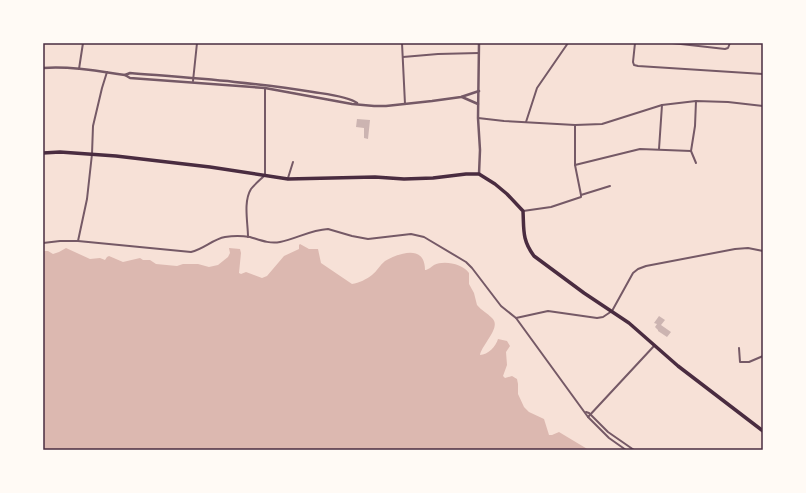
<svg xmlns="http://www.w3.org/2000/svg" width="806" height="493" font-family="'Open Sans',sans-serif">
	<style>
		.water { fill: #dcb8b0 }
		.building { fill: #ccb4b1 }
		.lines { fill: none; stroke-linecap: round; stroke-linejoin: round }
		.minor { stroke: #755966; stroke-width: 2 }
		.tertiary { stroke: #755966; stroke-width: 2.5 }
		.trunk { stroke: #4a2c40; stroke-width: 3.5 }
		.neatline { fill: none; stroke: #4a2c40; stroke-width: 1.5 }
	</style>
	<rect width="100%" height="100%" fill="#f7e1d7"/>
	<path class="water" d="M300,244L309,249H318L321,263L352,284C359,283 367,279 372,275C377,271 380,265 385,261C399,253 425,244 425,270H426C429,269 431,267 434,265C444,260 463,264 469,273V284L474,293L477,305C481,310 487,313 492,318C502,327 482,344 480,355C488,355 496,346 498,339L507,341L510,346L506,352L507,365L503,376L505,378L512,376L517,379L518,384V394L524,407L529,412L544,419L549,435H552L559,432L589,450H43V251H48L53,254L59,252L66,248L90,259L100,258L105,260L107,257L109,256L123,262L140,258L143,260H150L156,264L177,266L183,264H198L209,267L218,265L228,257L230,253L229,248L240,249L241,253L239,273L241,274L246,272L262,278L267,276L284,256L299,249V245Z"/>
	<g class="building">
		<polygon points="357,119 370,120 368,139 364,138 364,128 356,127"/>
		<polygon points="659,316 665,320 661,325 671,332 667,337 658,331 658,330 655,327 657,324 654,323"/>
	</g>
	<g class="lines">
		<g class="minor">
			<polyline points="402,43 405,104"/>
			<polyline points="635,43 633,62 634,65 638,66 763,74"/>
			<polyline points="672,43 725,49 728,48 730,43"/>
			<polyline points="403,57 438,54 479,53"/>
			<polyline points="79,69 83,43"/>
			<polyline points="193,81 197,43"/>
			<polyline points="478,118 504,121 575,125 602,124 662,105 696,101 728,102 763,106"/>
			<polyline points="526,122 537,88 568,43"/>
			<polyline points="575,125 575,165 581,195"/>
			<polyline points="659,149 662,105"/>
			<polyline points="696,163 691,151 695,126 696,101"/>
			<polyline points="575,165 640,149 691,151"/>
			<polyline points="288,178 293,162"/>
			<polyline points="523,211 551,207 581,197 581,195 610,186"/>
			<path d="M248,237C248,223 243,202 251,189C255,184 260,180 265,175V88"/>
			<polyline points="78,241 87,199 92,154 93,126 102,88 107,72"/>
			<path d="M43,243L60,241H78L191,252C204,249 213,239 225,237C232,236 243,236 250,237C260,240 269,244 280,242C296,239 310,230 328,229L352,236L368,239L411,234L424,237L466,262L472,268L501,306L516,318L588,417L609,438L626,450"/>
			<polyline points="516,318 548,311 597,318 603,317 612,311 633,273 638,269 646,266 735,249 748,248 763,251"/>
			<polyline points="739,348 740,362 749,362 763,356"/>
			<polyline points="586,412 589,413 608,432 634,450"/>
			<polyline points="588,417 654,346"/>
		</g>
		<g class="tertiary">
			<path d="M43,68C70,66 98,71 125,75L130,78L265,88L352,104L374,106H386L432,101L461,97L479,91"/>
			<path d="M125,75L130,73C191,78 252,82 313,92C325,94 348,96 357,103"/>
			<polyline points="462,97 478,104"/>
			<polyline points="479,174 480,150 478,118 479,43"/>
		</g>
		<path class="trunk" d="M43,153L60,152L116,156L210,167L288,179L375,177L404,179L433,178L466,174H479L495,184L507,194L523,211C524,230 522,240 534,256L584,293L629,323L678,366L763,431"/>
	</g>
	<rect width="806" height="493" fill="none" stroke="#fffaf5" stroke-width="88"/>
	<rect x="44" y="44" width="718" height="405" class="neatline"/>
</svg>
